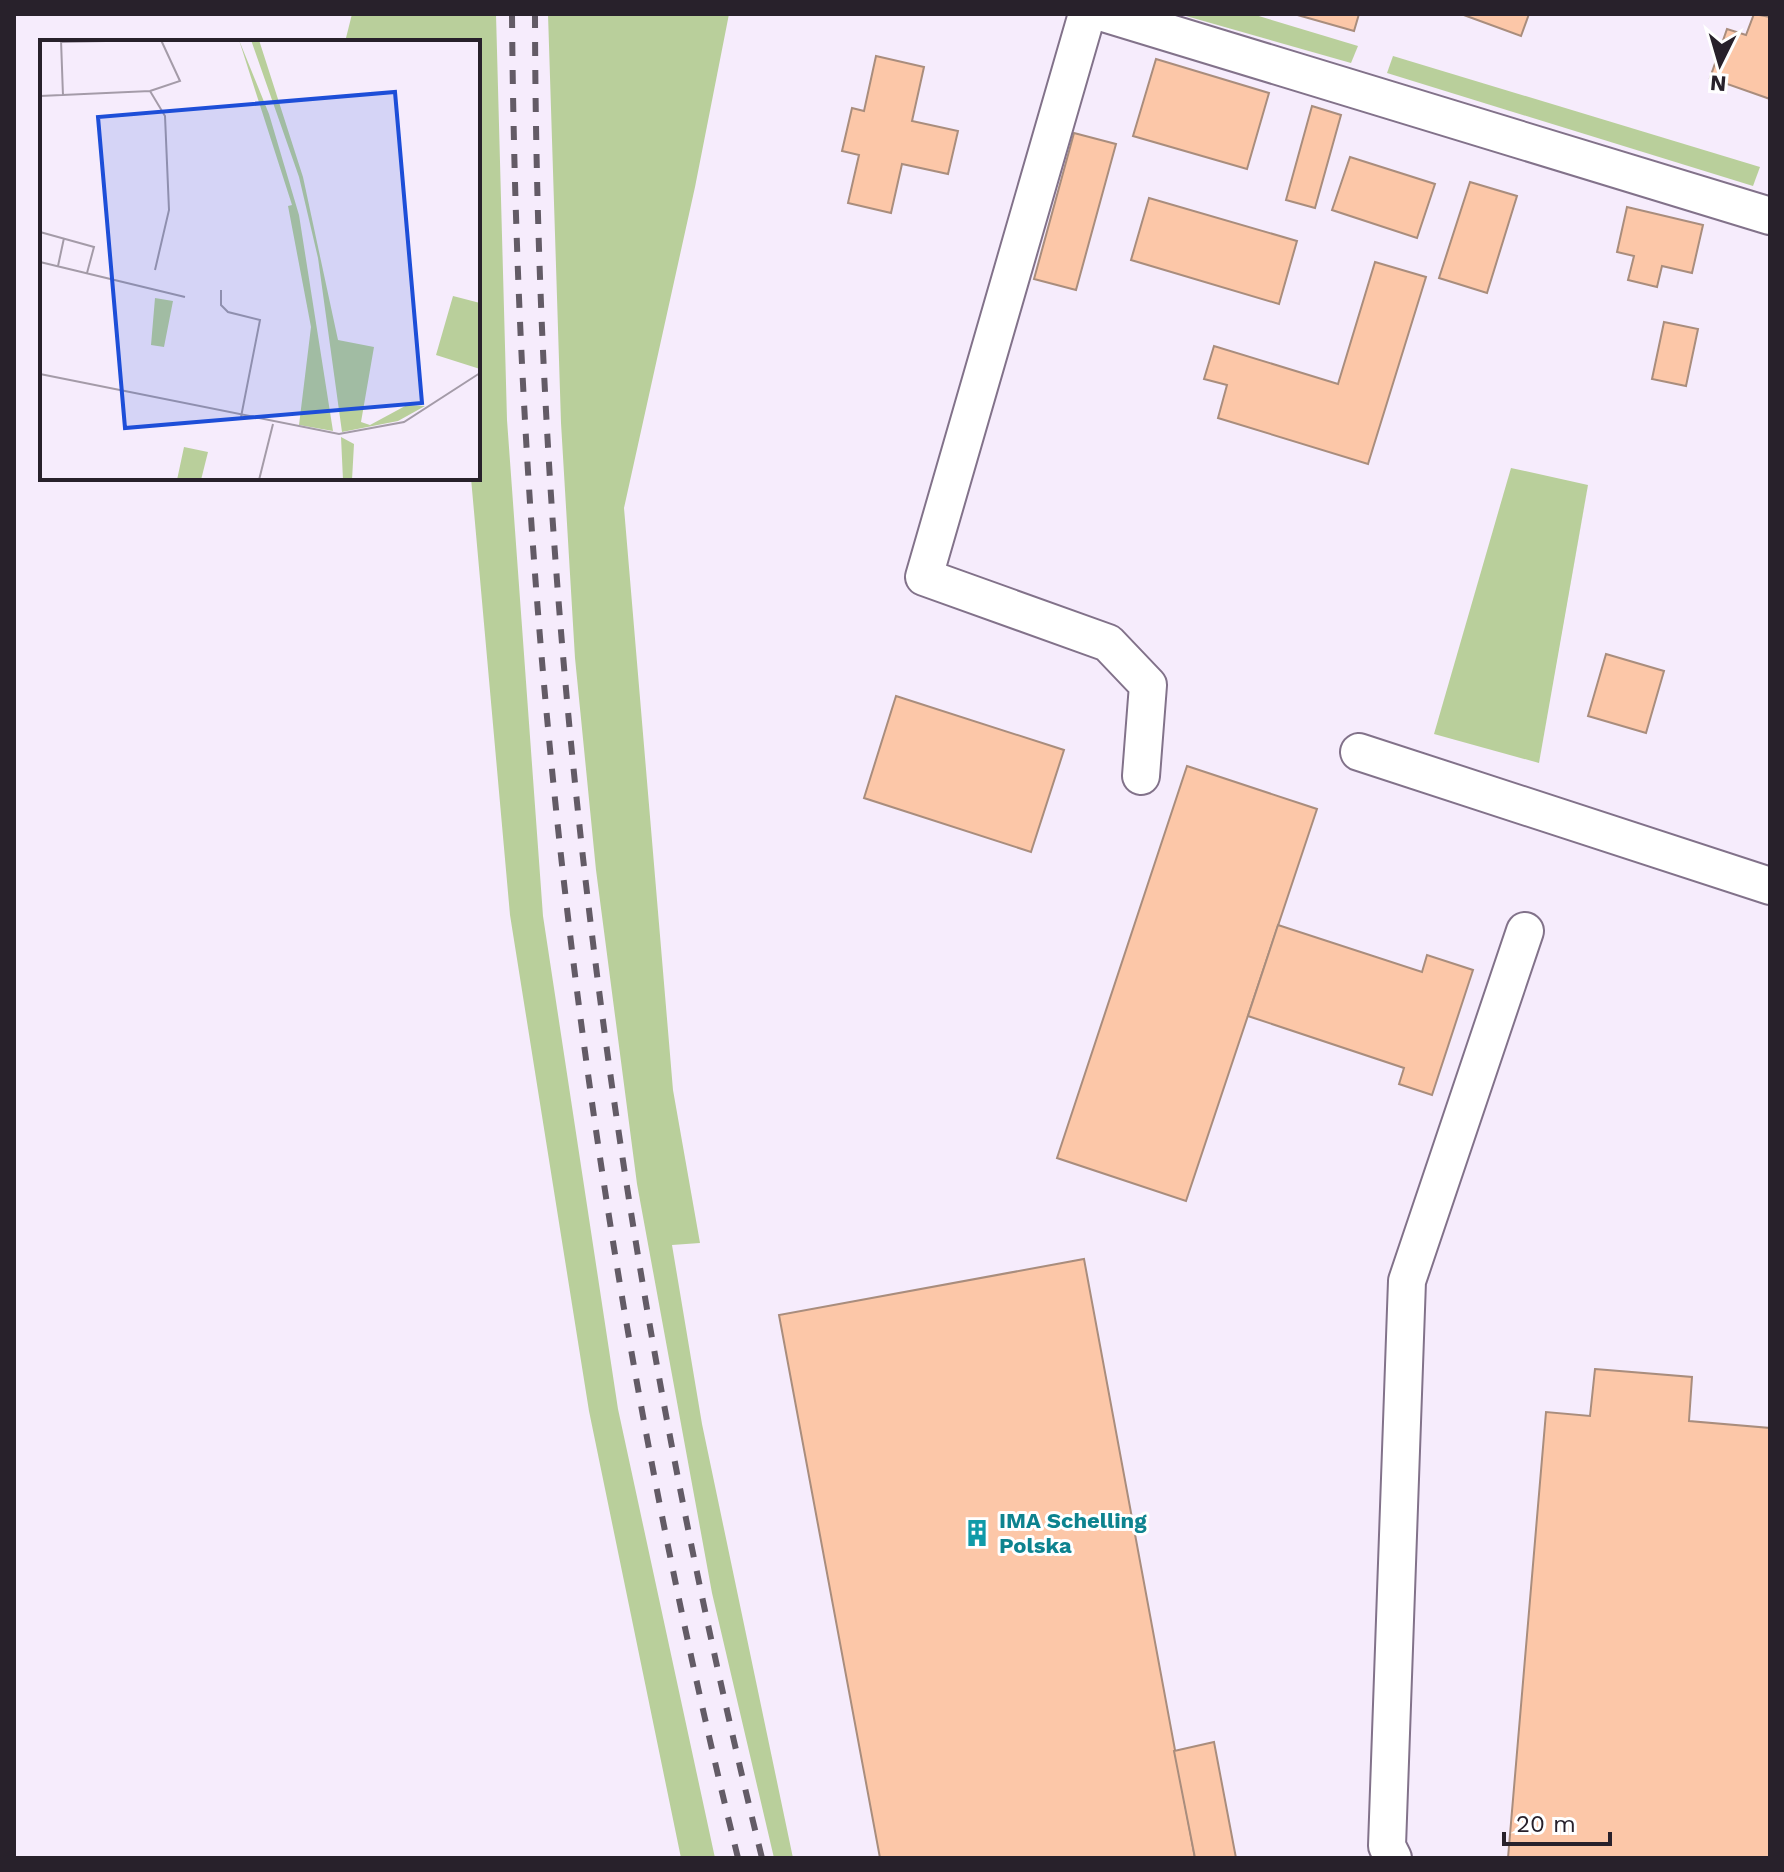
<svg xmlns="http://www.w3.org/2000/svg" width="1784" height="1872" font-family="'Work Sans',sans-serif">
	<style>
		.green { fill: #b9cf9b }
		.building { fill: #fcc7a8; stroke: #a98d7d; stroke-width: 2 }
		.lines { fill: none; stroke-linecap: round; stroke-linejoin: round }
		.minor-casing { stroke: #82728a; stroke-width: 40 }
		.minor { stroke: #fff; stroke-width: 36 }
		.rail { stroke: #635b66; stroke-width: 6; stroke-dasharray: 14 14; stroke-linecap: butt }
		.labels { text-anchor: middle; stroke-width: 6; stroke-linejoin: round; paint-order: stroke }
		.culture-label { font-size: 22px; font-weight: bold; fill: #0d838f; stroke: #fff; text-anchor: start }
		.inset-road { fill: none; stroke: #a49ba8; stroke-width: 2 }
		.view { fill: #1d4ed8; fill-opacity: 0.15; stroke: #1d4ed8; stroke-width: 4 }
		.inset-edge { fill: none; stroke: #28212b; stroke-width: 4 }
	</style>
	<rect width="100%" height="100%" fill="#f6ecfc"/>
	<g class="green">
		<polygon points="352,14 496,14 507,420 543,916 618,1409 715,1858 681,1858 589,1411 510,915 471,478 478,478 478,42 345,42"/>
		<polygon points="548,14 729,14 695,187 624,508 673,1090 700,1243 672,1245 702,1424 793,1858 774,1858 712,1593 637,1184 596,870 575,658 561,423"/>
		<polygon points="1179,14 1252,14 1358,46 1351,63"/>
		<polygon points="1393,56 1760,167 1753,186 1387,73"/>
		<polygon points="1511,468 1588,485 1539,763 1434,734"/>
	</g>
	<g class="building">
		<polygon points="1294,14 1359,14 1354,31"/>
		<polygon points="1461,14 1529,14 1521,36"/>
		<polygon points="1754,14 1770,17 1770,99 1710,78 1727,29 1746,35"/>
		<polygon points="876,56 924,67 912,121 958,131 948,174 902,164 891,213 848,203 859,155 842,151 852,108 864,111"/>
		<polygon points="1156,59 1269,93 1247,169 1133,136"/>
		<polygon points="1312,106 1341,115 1315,208 1286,200"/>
		<polygon points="1074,133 1116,144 1076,290 1034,279"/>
		<polygon points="1350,157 1435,184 1417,238 1332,210"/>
		<polygon points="1470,182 1517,196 1487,293 1439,278"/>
		<polygon points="1149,198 1297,241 1279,304 1131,260"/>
		<polygon points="1627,207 1703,225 1692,273 1662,266 1657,287 1628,280 1634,256 1617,252"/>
		<polygon points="1375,262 1426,277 1368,464 1218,418 1227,385 1204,379 1214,346 1338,384"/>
		<polygon points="1664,322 1698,329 1686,386 1652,379"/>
		<polygon points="1606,654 1664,671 1646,733 1588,716"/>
		<polygon points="896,696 1064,750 1031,852 864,798"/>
		<polygon points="1187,766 1317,809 1186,1201 1057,1158"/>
		<polygon points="1278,925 1422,972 1427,955 1473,970 1432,1095 1399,1084 1404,1068 1248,1016"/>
		<polygon points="1084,1259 1195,1858 880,1858 779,1315"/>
		<polygon points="1595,1369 1692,1377 1689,1421 1770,1428 1770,1858 1508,1858 1546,1412 1590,1416"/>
		<polygon points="1214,1742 1236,1858 1195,1858 1174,1751"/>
	</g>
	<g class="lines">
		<g class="minor-casing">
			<g id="minor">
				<polyline points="1087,14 924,577 1108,643 1148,685 1141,776"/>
				<polyline points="1107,14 1770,216"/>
				<polyline points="1359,752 1770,886"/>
				<polyline points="1393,1858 1387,1846 1407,1281 1525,931"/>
			</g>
		</g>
		<use href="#minor" class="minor"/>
		<g class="rail">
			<path d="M512,14C517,634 589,1255 738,1858"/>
			<path d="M535,14C536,633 613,1257 762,1858"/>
		</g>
	</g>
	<defs>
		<g id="building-bare" transform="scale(2.16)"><path d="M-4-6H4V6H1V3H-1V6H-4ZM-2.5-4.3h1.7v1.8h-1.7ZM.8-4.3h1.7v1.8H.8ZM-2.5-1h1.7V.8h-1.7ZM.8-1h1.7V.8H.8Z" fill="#0f9aa8" stroke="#fff" stroke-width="2.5" paint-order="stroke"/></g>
	</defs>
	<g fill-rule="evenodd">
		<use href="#building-bare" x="977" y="1533"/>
	</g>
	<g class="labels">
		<g class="culture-label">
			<text x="999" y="1528">IMA Schelling<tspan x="999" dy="25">Polska</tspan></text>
		</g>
	</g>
	<g transform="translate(40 40)">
		<rect width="440" height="440" fill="#f6ecfc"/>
		<path d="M199,0L229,74L259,175L293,391L259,385L271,287L248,166L252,165ZM211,0H219L263,137L298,300L334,307L321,382L330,385L367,365L385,366L358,381L302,392L278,218L259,137ZM413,256L440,263V329L396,315ZM115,258L133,261L124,307L111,305ZM301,397L314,404L312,440H303ZM144,407L168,412L161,440H137Z" fill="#b9cf9b"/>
		<path class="inset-road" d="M21,0L23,56M21,2L111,0M110,51L140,41L121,0M0,56L110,51L125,76L129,170L115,230M0,192L54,207L47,233M0,222L145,257M18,226L24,198M181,250V265L188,272L220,280L201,377M0,334L299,394L364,382L440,333M219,440L233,384"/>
		<path class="view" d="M355,52L382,363L85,388L58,77Z"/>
		<rect width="440" height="440" class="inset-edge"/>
	</g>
	<rect width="1784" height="1872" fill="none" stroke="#28212b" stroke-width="32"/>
	<g transform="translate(1720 64) rotate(185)" stroke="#ffffff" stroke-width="6" paint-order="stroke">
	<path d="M0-6L14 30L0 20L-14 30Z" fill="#28212b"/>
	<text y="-12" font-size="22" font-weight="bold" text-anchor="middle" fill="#28212b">N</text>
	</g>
	<path d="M1504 1832v12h106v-12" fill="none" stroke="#28212b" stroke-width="4"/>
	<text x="1516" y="1832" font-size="24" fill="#28212b" stroke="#ffffff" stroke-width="6" paint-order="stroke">20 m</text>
</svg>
